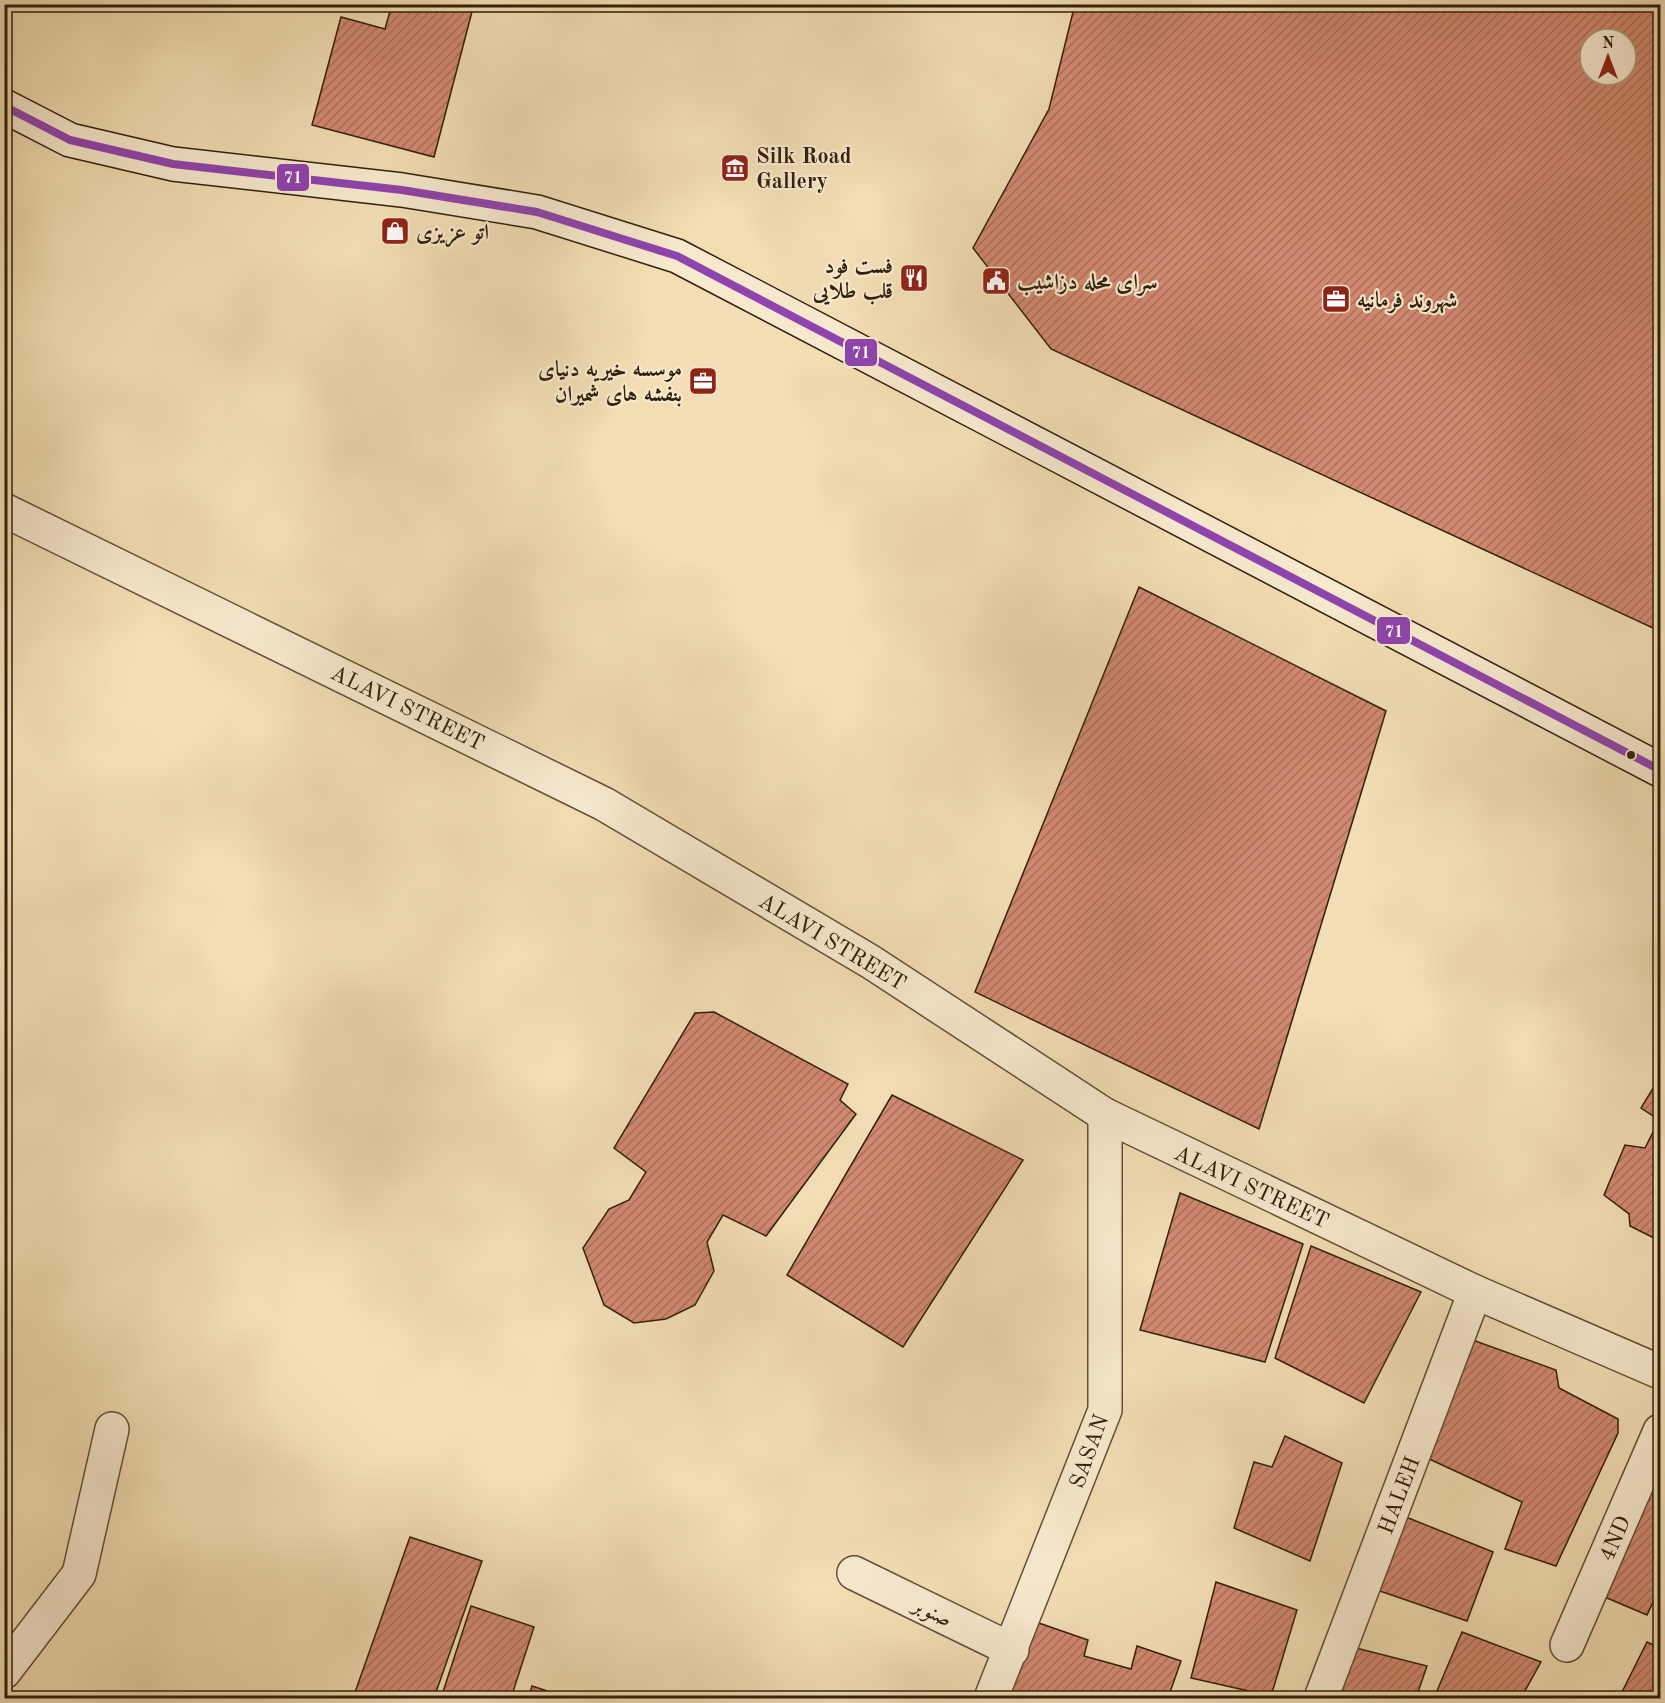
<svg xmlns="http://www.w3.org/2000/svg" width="1665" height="1703" font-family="'Old Standard TT',Amiri,serif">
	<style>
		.building { fill: url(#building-hatch); stroke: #312009; stroke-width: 1.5; fill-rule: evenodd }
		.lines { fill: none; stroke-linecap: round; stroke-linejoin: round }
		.street-casing { stroke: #614f34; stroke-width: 36 }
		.secondary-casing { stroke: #312009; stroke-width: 36 }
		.street { stroke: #f7e9ce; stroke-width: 33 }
		.secondary { stroke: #f7e9ce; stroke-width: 33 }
		.bus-1-casing { stroke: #f7e9ce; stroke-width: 12 }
		.bus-1 { stroke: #8e44ad; stroke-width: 8 }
		.bus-dot { fill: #312009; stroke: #f7e9ce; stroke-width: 2 }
		.labels { text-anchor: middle; stroke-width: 4.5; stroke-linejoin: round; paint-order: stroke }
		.poi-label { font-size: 22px; font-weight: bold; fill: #312009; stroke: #f7e9ce; text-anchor: start }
		.street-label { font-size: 22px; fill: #312009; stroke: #f7e9ce }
		.line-badge { stroke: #f7e9ce; stroke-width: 2 }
		.badge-label { font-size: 16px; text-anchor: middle; font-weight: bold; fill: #fff }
	</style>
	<defs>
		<pattern id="building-hatch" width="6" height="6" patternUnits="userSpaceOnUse" patternTransform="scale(1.5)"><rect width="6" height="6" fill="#d28971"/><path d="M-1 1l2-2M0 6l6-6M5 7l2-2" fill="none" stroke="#ab705b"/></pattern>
	</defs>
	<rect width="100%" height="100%" fill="#f2ddb4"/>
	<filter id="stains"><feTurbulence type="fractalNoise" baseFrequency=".00333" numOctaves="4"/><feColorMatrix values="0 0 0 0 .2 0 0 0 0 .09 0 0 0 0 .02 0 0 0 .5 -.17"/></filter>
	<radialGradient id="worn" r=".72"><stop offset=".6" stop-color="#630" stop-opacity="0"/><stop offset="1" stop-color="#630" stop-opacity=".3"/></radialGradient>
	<g class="building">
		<polygon points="392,4 474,4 434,157 312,125 341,17 385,29"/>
		<path d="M1075,4H1660V606L1655,629L1051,349L973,248L1049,109ZM1590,39H1626V75H1590Z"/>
		<polygon points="1139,587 1386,711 1259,1129 975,992"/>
		<polygon points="714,1012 848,1084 840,1100 856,1114 766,1236 723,1215 707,1242 714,1271 695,1305 666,1319 634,1323 604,1305 583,1248 609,1209 629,1200 646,1172 614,1148 695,1013"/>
		<polygon points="1658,1080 1660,1081 1660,1241 1630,1226 1629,1214 1604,1195 1625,1145 1645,1148 1659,1120 1641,1108"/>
		<polygon points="892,1095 1023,1160 903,1347 787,1275"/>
		<polygon points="1180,1193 1303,1244 1265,1362 1140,1330"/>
		<polygon points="1311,1246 1421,1292 1364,1403 1275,1358"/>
		<polygon points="1467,1338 1556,1370 1559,1388 1618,1419 1618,1433 1556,1566 1505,1549 1522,1502 1425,1457"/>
		<polygon points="1285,1436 1342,1463 1310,1561 1234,1528 1254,1462 1272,1467"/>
		<polygon points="1660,1456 1660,1587 1647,1615 1600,1595"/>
		<polygon points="1406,1517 1493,1552 1467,1621 1377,1590"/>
		<polygon points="410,1537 482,1561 434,1698 353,1698"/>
		<polygon points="1216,1582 1297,1610 1271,1696 1191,1678"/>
		<polygon points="471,1606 534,1627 511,1698 441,1698"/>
		<polygon points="1033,1621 1088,1640 1084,1656 1131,1669 1137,1646 1181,1661 1168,1698 1002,1698"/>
		<polygon points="1462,1632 1541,1662 1521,1698 1434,1698"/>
		<polygon points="1647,1642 1660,1648 1660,1698 1619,1698"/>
		<polygon points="1356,1648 1427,1666 1416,1698 1335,1698"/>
		<polygon points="532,1686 569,1698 528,1698"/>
	</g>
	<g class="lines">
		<g class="street-casing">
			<g id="street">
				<polyline points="4,510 604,804 871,962 1105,1115 1475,1292 1660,1372"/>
				<polyline points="854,1573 1012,1650"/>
				<polyline points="1567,1645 1660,1431"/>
				<polyline points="4,1672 79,1574 112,1429"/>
				<polyline points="991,1698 1105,1410 1105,1115"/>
				<polyline points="1321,1698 1475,1292"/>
			</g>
		</g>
		<g class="secondary-casing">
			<polyline id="secondary" points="4,106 70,140 173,164 402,190 537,212 677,256 1660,770"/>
		</g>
		<use href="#street" class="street"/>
		<use href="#secondary" class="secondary"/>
		<g class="bus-1-casing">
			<polyline id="bus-1" points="4,106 70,140 173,164 402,190 537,212 677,256 1660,770"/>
		</g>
		<use href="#bus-1" class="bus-1"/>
	</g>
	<defs>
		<g id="museum-square" transform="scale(1.5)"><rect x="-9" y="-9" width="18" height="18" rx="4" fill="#8f2418" stroke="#f7e9ce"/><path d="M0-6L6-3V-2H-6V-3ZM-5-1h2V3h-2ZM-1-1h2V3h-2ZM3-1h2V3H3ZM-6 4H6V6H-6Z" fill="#fff"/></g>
		<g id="shop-square" transform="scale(1.5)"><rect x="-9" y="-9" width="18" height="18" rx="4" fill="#8f2418" stroke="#f7e9ce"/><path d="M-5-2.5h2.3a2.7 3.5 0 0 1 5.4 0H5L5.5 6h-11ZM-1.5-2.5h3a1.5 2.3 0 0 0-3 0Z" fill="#fff"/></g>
		<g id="restaurant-square" transform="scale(1.5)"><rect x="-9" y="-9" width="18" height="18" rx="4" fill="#8f2418" stroke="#f7e9ce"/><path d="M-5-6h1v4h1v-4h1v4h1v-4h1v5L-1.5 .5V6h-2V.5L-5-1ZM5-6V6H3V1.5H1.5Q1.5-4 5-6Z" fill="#fff"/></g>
		<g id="civic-square" transform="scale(1.5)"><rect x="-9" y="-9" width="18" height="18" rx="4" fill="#8f2418" stroke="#f7e9ce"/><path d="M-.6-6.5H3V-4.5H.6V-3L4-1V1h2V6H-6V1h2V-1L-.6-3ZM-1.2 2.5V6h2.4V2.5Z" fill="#fff"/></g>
		<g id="office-square" transform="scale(1.5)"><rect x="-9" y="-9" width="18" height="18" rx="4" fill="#8f2418" stroke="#f7e9ce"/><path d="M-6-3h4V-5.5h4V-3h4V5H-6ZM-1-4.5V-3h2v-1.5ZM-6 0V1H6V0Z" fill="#fff"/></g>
	</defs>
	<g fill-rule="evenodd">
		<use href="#museum-square" x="735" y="168"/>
		<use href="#shop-square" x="395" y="231"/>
		<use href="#restaurant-square" x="914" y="278"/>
		<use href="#civic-square" x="996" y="281"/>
		<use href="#office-square" x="1336" y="299"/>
		<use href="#office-square" x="703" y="381"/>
	</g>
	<circle class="bus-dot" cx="1631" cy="755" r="5"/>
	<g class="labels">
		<g class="poi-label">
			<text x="756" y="163">Silk Road<tspan x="756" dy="25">Gallery</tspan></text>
			<text x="416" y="239">اتو عزیزی</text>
			<text x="893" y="273" text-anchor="end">فست فود<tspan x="893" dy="25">قلب طلایی</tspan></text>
			<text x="1017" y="289">سرای محله دزاشیب</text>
			<text x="1357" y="307">شهروند فرمانیه</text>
			<text x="682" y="376" text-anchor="end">موسسه خیریه دنیای<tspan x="682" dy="25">بنفشه های شمیران</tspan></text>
		</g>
		<g class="street-label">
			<text transform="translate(408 707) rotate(26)" y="8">ALAVI STREET</text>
			<text transform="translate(833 941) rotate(31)" y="8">ALAVI STREET</text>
			<text transform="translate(1252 1186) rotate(25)" y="8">ALAVI STREET</text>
			<text transform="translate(1088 1451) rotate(-70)" y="8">SASAN</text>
			<text transform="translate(1398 1495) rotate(-69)" y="8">HALEH</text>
			<text transform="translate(1614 1538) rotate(-66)" y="8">4ND</text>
			<text transform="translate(933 1611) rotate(26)" y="8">صنوبر</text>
		</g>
	</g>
	<g class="line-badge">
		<rect x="276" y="163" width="34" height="29" rx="6" fill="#8e44ad"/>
		<rect x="844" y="338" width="34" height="29" rx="6" fill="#8e44ad"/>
		<rect x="1376" y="616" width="35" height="29" rx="6" fill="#8e44ad"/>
	</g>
	<g class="badge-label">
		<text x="293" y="183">71</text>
		<text x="861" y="358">71</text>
		<text x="1394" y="637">71</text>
	</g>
	<rect width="1665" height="1703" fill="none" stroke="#f2ddb4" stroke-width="24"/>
	<rect x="6" y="6" width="1653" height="1691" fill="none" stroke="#312009" stroke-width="3"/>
	<rect x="12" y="12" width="1641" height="1679" fill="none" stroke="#312009" stroke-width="1.5"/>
	<g transform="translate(1608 57)"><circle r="28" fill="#f7e9ce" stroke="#a8997f" stroke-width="1.5"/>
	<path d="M0-4.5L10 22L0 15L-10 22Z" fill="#8f2418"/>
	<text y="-9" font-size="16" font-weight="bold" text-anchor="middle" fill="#312009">N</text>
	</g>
	<rect width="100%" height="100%" filter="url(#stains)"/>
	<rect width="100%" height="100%" fill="url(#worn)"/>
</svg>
